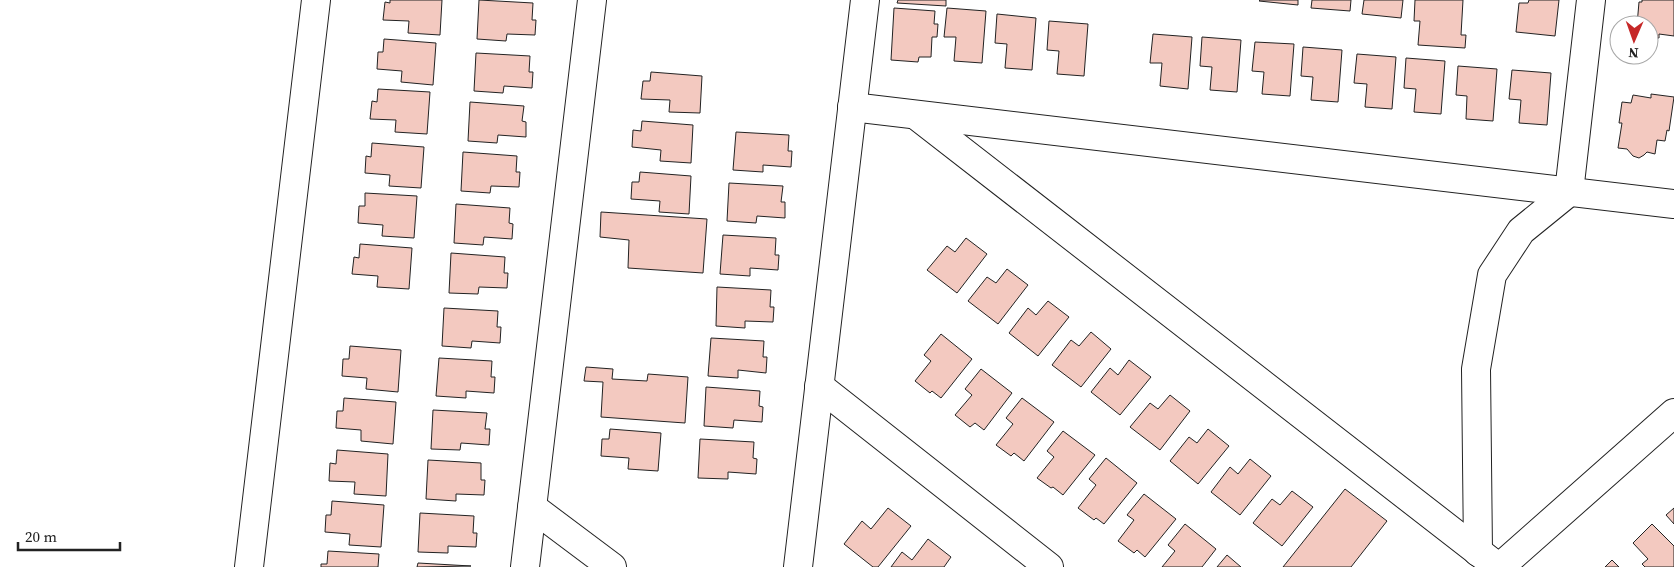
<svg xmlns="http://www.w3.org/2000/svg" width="1674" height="567" font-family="'Source Serif 4',serif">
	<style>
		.building { fill: #f3c9c0; stroke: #222 }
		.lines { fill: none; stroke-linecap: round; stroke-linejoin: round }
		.minor-casing { stroke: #222; stroke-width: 30 }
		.minor { stroke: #fff; stroke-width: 28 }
	</style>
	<rect width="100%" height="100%" fill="#fff"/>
	<g class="building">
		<polygon points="390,0 442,0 440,35 408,33 409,21 383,20 385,2 390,3"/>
		<polygon points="479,0 533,3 532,20 536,20 535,35 507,34 506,41 477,39"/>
		<polygon points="898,0 946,0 946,6 897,3"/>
		<polygon points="1260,0 1298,0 1298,5 1259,1"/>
		<polygon points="1312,0 1351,0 1350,11 1311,8"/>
		<polygon points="1364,0 1403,0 1401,18 1362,14"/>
		<polygon points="1415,0 1463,0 1461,35 1466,35 1465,48 1418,45 1420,21 1414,21"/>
		<polygon points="1529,0 1559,0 1555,36 1516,32 1519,3 1528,3"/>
		<polygon points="1642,0 1674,0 1674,36 1659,34 1659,38 1649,37 1649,25 1637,25 1639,2 1642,2"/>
		<polygon points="894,8 935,11 934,24 938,24 937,37 932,37 931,57 919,57 918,62 891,60"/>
		<polygon points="947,8 986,11 982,63 954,61 956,37 944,37"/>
		<polygon points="997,14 1036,18 1032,70 1005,68 1007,44 995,43"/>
		<polygon points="1049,21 1088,24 1084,76 1057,74 1059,51 1047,50"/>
		<polygon points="1153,34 1192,37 1188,89 1160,86 1162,63 1150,63"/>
		<polygon points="1202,37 1241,40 1237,92 1210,90 1212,67 1200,66"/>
		<polygon points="384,39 436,43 433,85 401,82 402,71 377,69 378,52 383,52"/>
		<polygon points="1255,42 1294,44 1290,96 1262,94 1264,72 1252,71"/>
		<polygon points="1303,47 1342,50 1338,102 1311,100 1313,77 1301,76"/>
		<polygon points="476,53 530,56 529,72 533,72 532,88 504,86 503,93 474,91"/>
		<polygon points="1357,54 1396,57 1392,109 1365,107 1367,84 1354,83"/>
		<polygon points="1406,58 1445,61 1441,114 1414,112 1416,89 1404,88"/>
		<polygon points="1458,66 1497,69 1493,121 1466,119 1467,96 1456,95"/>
		<polygon points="1512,70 1551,73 1547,125 1519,123 1521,100 1509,99"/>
		<polygon points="651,72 702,76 700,113 669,112 670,100 641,99 643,81 650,81"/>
		<polygon points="378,89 430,92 427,134 395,132 396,120 370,119 372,101 377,102"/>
		<polygon points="1651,94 1674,97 1669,131 1667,130 1665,141 1657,140 1655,154 1647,152 1644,155 1639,158 1633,156 1627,149 1618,148 1622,123 1619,123 1622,102 1631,103 1633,95 1651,98"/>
		<polygon points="470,102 524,106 522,121 526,122 526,137 498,135 497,143 468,141"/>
		<polygon points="642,121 693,125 691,163 660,161 661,150 632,147 633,130 641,131"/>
		<polygon points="736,132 789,135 788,151 792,151 791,167 763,165 763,172 733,170"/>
		<polygon points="372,143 424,147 421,188 389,186 390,175 365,173 366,156 371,157"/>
		<polygon points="463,152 517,156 516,172 520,172 519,187 491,186 490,193 461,191"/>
		<polygon points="640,172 691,176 689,214 659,212 660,201 631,199 632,182 639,182"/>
		<polygon points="729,183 783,186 781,202 785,202 785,218 757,216 756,223 727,221"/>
		<polygon points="365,193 417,196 414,238 382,236 383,225 358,223 359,206 365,206"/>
		<polygon points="456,204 510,208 509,223 513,224 512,239 484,237 483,245 454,243"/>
		<polygon points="601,212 707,219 703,273 628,268 629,240 600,237"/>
		<polygon points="723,235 776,238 775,255 779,255 778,270 750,268 750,276 720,274"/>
		<polygon points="966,238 987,254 957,293 927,270 947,246 955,252"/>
		<polygon points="360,244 412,248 409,289 377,287 378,276 352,274 354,257 359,258"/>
		<polygon points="451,253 505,257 504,273 508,273 507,288 479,287 478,294 449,293"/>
		<polygon points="1007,269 1028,285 998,324 968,301 987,277 996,283"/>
		<polygon points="717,287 771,290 770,307 774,307 773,322 745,321 745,328 716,326"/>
		<polygon points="1048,301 1069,317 1038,356 1009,333 1028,308 1036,315"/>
		<polygon points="444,308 498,311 497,327 501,327 500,343 472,341 471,348 442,346"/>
		<polygon points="1091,332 1111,349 1081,387 1052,365 1071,340 1079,346"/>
		<polygon points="941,334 972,359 941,398 932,391 930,393 915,381 931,361 924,355"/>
		<polygon points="711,338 764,341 763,357 767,357 766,373 738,370 738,378 708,376"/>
		<polygon points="350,346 401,350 398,392 366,389 367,378 342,376 343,359 349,359"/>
		<polygon points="439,358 492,361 491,377 495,377 494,393 466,391 466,398 436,396"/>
		<polygon points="1129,360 1151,377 1120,415 1091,392 1110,368 1118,375"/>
		<polygon points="586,367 613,369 612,379 647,381 648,374 688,377 685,423 601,417 603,382 584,381"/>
		<polygon points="981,369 1012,393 984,430 975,423 970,427 955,415 972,395 965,389"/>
		<polygon points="706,387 760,391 759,406 763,407 762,422 734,420 733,428 704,426"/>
		<polygon points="1170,395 1190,411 1160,450 1130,427 1150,403 1158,409"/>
		<polygon points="344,398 396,402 393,444 361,441 361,430 336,428 337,411 343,411"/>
		<polygon points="1022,398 1054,422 1024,461 1014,453 1011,456 996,445 1013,424 1006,418"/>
		<polygon points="433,410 487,413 485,429 490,429 489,445 461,443 460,450 431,449"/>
		<polygon points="610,429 661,433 658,471 628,469 629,458 601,456 602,439 609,439"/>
		<polygon points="1208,429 1229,446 1198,484 1170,461 1189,437 1197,443"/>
		<polygon points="1063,431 1095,455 1063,495 1053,487 1051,488 1037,478 1054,457 1047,451"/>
		<polygon points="700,439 754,442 753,458 757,459 756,474 728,472 728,479 698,478"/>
		<polygon points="337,450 388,454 386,496 354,494 355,482 329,481 330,463 336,464"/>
		<polygon points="1106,458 1137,483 1104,524 1096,518 1094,520 1078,508 1096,485 1089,479"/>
		<polygon points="1250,459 1271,476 1240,515 1211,492 1230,467 1238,474"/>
		<polygon points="428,460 481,463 481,480 485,480 484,495 456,494 456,501 426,499"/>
		<polygon points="1345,489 1387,521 1351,567 1283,567"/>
		<polygon points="1292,491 1313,507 1282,546 1253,523 1272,499 1280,505"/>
		<polygon points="1144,494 1176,519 1145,557 1137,550 1134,553 1118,541 1134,520 1127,515"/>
		<polygon points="332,501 384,505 381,547 349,545 350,534 325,532 326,515 331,515"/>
		<polygon points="888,508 911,526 878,567 873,567 844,544 862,521 871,529"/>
		<polygon points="1674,508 1674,524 1666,515"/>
		<polygon points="420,513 474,516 473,533 477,533 476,547 448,546 448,553 418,552"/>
		<polygon points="1185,524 1216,549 1202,567 1162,567 1175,551 1168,545"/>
		<polygon points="1652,524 1674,546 1674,567 1645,567 1642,564 1648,559 1633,543"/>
		<polygon points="928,539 951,557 944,567 891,567 902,552 912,560"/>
		<polygon points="328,551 379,554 378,567 321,567 321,564 327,564"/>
		<polygon points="1227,555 1241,567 1217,567"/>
		<polygon points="1612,560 1619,567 1605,567"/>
		<polygon points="418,563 471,566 417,567"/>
	</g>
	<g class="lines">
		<g class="minor-casing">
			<g id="minor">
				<polyline points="852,107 1674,204"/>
				<polyline points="917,116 1498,567"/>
				<polyline points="819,386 1049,567"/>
				<polyline points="532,507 612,567"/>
				<polyline points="1478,552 1476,369 1492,275 1521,231 1569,192 1591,0"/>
				<polyline points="249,567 316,0"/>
				<polyline points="525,567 592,0"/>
				<polyline points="798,567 865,0"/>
				<polyline points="1500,567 1674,413"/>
			</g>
		</g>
		<use href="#minor" class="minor"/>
	</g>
	<g transform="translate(1634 40) rotate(182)"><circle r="24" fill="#ffffff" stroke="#a7a7a7"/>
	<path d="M0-4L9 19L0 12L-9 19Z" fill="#c62828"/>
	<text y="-8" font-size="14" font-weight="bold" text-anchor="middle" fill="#222222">N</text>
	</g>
	<path d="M18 542v8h102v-8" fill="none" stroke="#222222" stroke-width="2.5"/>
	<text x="25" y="542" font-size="15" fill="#222222" stroke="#ffffff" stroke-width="4" paint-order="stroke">20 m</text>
</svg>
